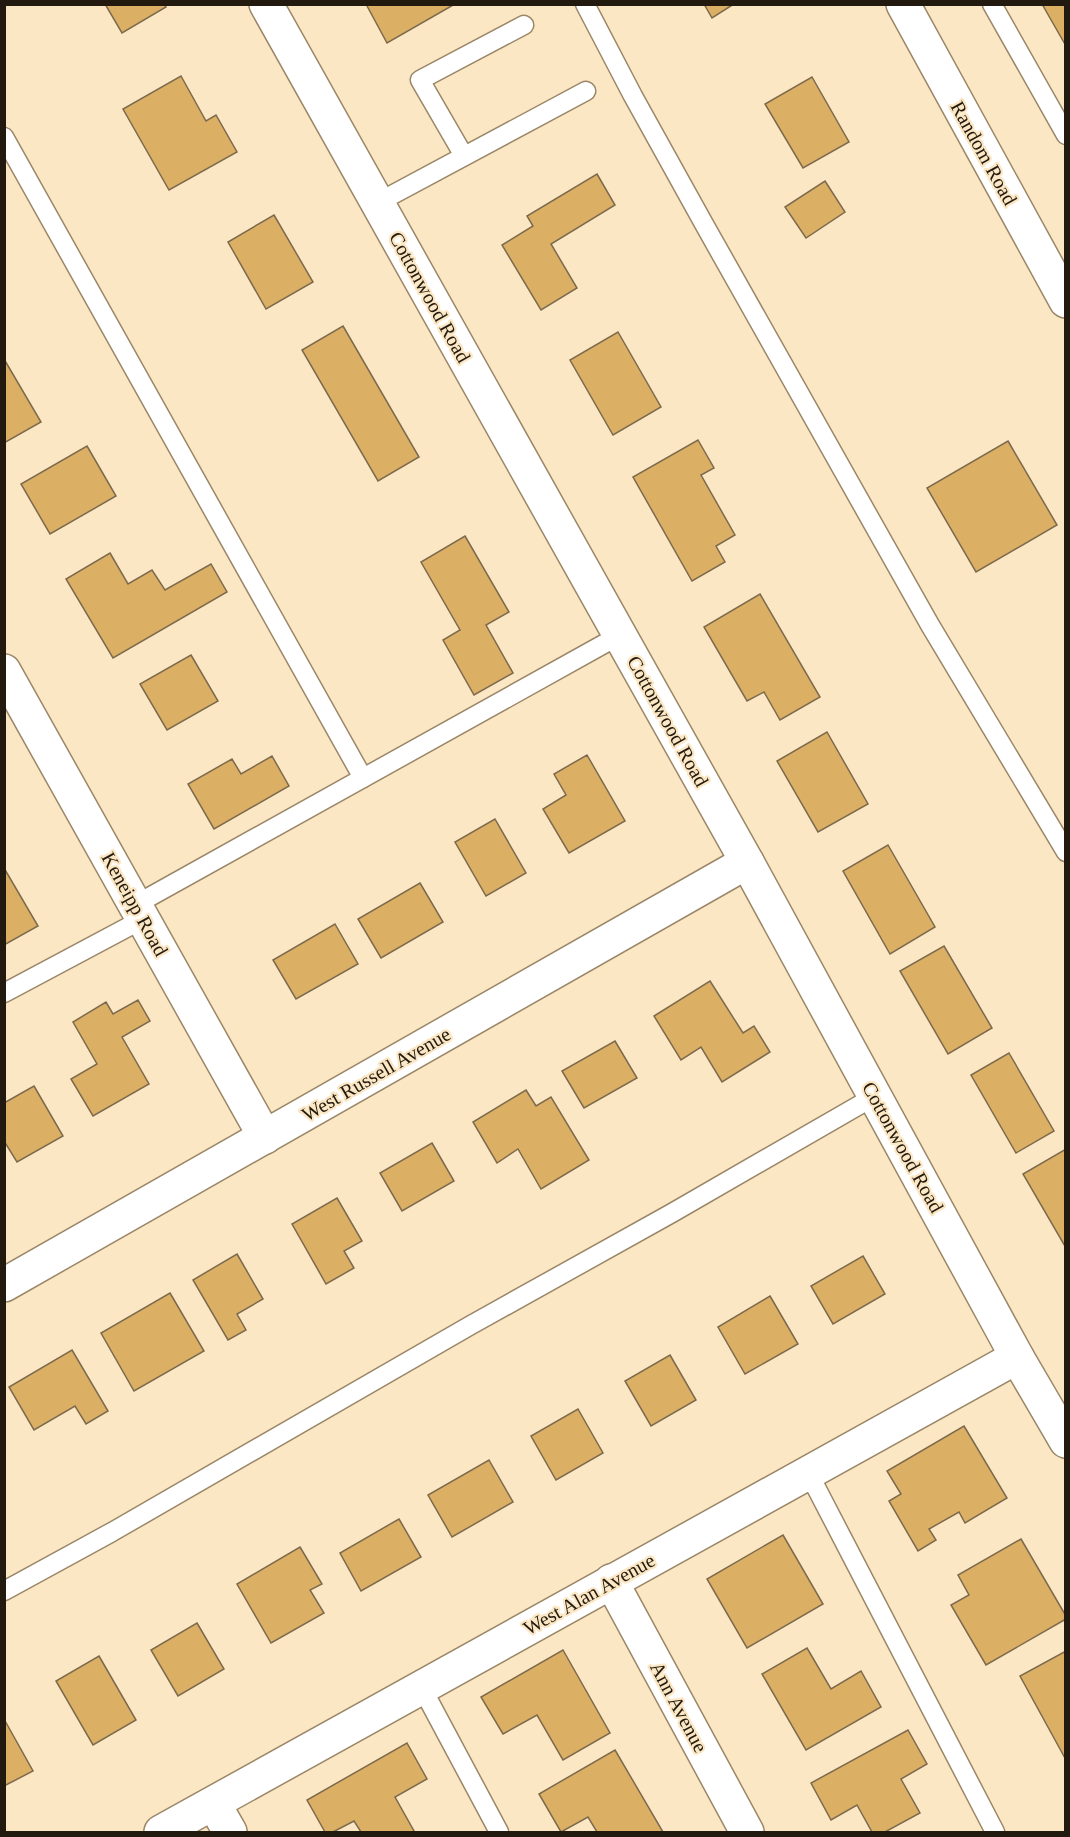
<svg xmlns="http://www.w3.org/2000/svg" width="1070" height="1837" font-family="Georgia,serif">
	<style>
		.building { fill: #dbaf64; stroke: #7d6a4d; stroke-width: 1.5 }
		.lines { fill: none; stroke-linecap: round; stroke-linejoin: round }
		.service-casing { stroke: #9a8768; stroke-width: 21 }
		.minor-casing { stroke: #9a8768; stroke-width: 36 }
		.service { stroke: #fff; stroke-width: 18 }
		.minor { stroke: #fff; stroke-width: 33 }
		.labels { text-anchor: middle; stroke-width: 4.5; stroke-linejoin: round; paint-order: stroke }
		.street-label { font-size: 20px; fill: #221a0e; stroke: #fce7c5 }
	</style>
	<rect width="100%" height="100%" fill="#fce7c5"/>
	<g class="building">
		<polygon points="105,4 164,4 166,7 122,33"/>
		<polygon points="366,4 455,4 387,43"/>
		<polygon points="704,4 734,4 712,18"/>
		<polygon points="1042,4 1066,4 1066,46"/>
		<polygon points="181,76 206,121 216,115 237,152 169,190 123,109"/>
		<polygon points="812,77 849,142 803,168 765,104"/>
		<polygon points="597,174 615,205 551,244 577,288 541,310 502,245 533,226 527,216"/>
		<polygon points="825,181 845,212 806,238 785,207"/>
		<polygon points="274,215 313,282 266,309 228,242"/>
		<polygon points="343,326 419,457 378,481 302,350"/>
		<polygon points="618,332 661,407 613,435 570,360"/>
		<polygon points="4,359 41,422 4,443"/>
		<polygon points="698,440 714,468 701,475 735,535 716,546 725,562 692,581 633,477"/>
		<polygon points="1008,441 1057,525 976,572 927,488"/>
		<polygon points="87,446 116,496 50,534 21,484"/>
		<polygon points="465,536 509,612 486,625 513,673 474,695 443,640 460,630 421,562"/>
		<polygon points="110,553 128,584 152,570 165,590 211,564 227,592 113,658 66,579"/>
		<polygon points="760,594 820,697 780,720 764,692 747,701 704,627"/>
		<polygon points="191,655 218,701 167,730 140,684"/>
		<polygon points="827,732 868,804 818,832 777,761"/>
		<polygon points="587,755 625,821 569,853 543,809 566,795 554,774"/>
		<polygon points="272,756 289,786 214,829 188,784 232,759 241,774"/>
		<polygon points="495,819 526,873 486,896 455,842"/>
		<polygon points="888,845 935,927 890,954 843,871"/>
		<polygon points="4,868 38,926 4,945"/>
		<polygon points="420,883 443,922 381,958 358,919"/>
		<polygon points="335,924 358,964 296,999 273,960"/>
		<polygon points="944,946 992,1028 948,1054 900,971"/>
		<polygon points="710,981 743,1033 754,1026 770,1052 722,1082 701,1047 681,1060 654,1016"/>
		<polygon points="138,1000 150,1021 122,1037 149,1084 93,1116 71,1079 97,1064 73,1022 106,1002 113,1014"/>
		<polygon points="615,1041 637,1078 584,1108 562,1071"/>
		<polygon points="1009,1053 1054,1131 1016,1153 971,1075"/>
		<polygon points="34,1086 63,1136 17,1162 4,1141 4,1103"/>
		<polygon points="526,1090 536,1106 551,1097 589,1160 541,1189 518,1149 497,1163 473,1122"/>
		<polygon points="432,1143 454,1181 402,1211 380,1173"/>
		<polygon points="1066,1149 1066,1248 1023,1174"/>
		<polygon points="337,1198 362,1241 344,1251 354,1268 326,1284 292,1224"/>
		<polygon points="237,1254 263,1299 237,1314 246,1330 228,1340 193,1280"/>
		<polygon points="863,1256 885,1294 833,1324 811,1286"/>
		<polygon points="170,1293 204,1351 134,1391 101,1333"/>
		<polygon points="770,1296 798,1344 745,1374 718,1327"/>
		<polygon points="72,1350 108,1411 86,1424 75,1406 34,1430 9,1387"/>
		<polygon points="670,1355 696,1400 651,1426 625,1381"/>
		<polygon points="578,1409 603,1453 556,1480 531,1436"/>
		<polygon points="964,1426 1007,1498 965,1523 959,1512 929,1529 936,1540 918,1551 889,1501 901,1494 887,1471"/>
		<polygon points="489,1460 513,1502 452,1537 428,1495"/>
		<polygon points="399,1519 421,1557 361,1591 340,1553"/>
		<polygon points="783,1535 823,1604 747,1648 707,1579"/>
		<polygon points="1021,1539 1066,1616 1066,1619 986,1665 951,1605 969,1595 958,1575"/>
		<polygon points="300,1547 322,1584 310,1590 324,1613 271,1643 237,1584"/>
		<polygon points="197,1623 224,1669 178,1696 151,1650"/>
		<polygon points="807,1648 831,1689 861,1671 881,1707 806,1750 762,1674"/>
		<polygon points="563,1650 610,1733 563,1760 537,1715 503,1734 481,1697"/>
		<polygon points="1066,1651 1066,1760 1020,1676"/>
		<polygon points="99,1656 136,1720 93,1745 56,1681"/>
		<polygon points="4,1719 33,1771 4,1786"/>
		<polygon points="908,1730 927,1764 901,1779 920,1813 885,1832 872,1832 857,1805 831,1820 811,1783"/>
		<polygon points="407,1743 427,1779 395,1797 414,1831 412,1832 361,1832 354,1821 333,1832 325,1832 307,1800"/>
		<polygon points="615,1750 663,1832 597,1832 588,1817 561,1832 539,1794"/>
	</g>
	<g class="lines">
		<g class="service-casing">
			<g id="service">
				<polyline points="585,4 633,96 704,224 930,625 1066,852"/>
				<polyline points="992,4 1066,135"/>
				<polyline points="4,137 363,778"/>
				<polyline points="464,156 420,80 524,25"/>
				<polyline points="377,203 586,91"/>
				<polyline points="135,905 620,635"/>
				<polyline points="4,993 143,919"/>
				<polyline points="808,1472 995,1832"/>
				<polyline points="4,1591 112,1532 471,1325 672,1213 875,1096"/>
				<polyline points="422,1688 499,1832"/>
			</g>
		</g>
		<g class="minor-casing">
			<g id="minor">
				<polyline points="266,4 747,862 1017,1357 1066,1441"/>
				<polyline points="903,4 1066,301"/>
				<polyline points="4,671 265,1137"/>
				<polyline points="4,1285 747,862"/>
				<polyline points="611,1581 747,1832"/>
				<polyline points="214,1804 230,1832"/>
				<polyline points="161,1832 1017,1357"/>
			</g>
		</g>
		<use href="#service" class="service"/>
		<use href="#minor" class="minor"/>
	</g>
	<g class="labels">
		<g class="street-label">
			<text transform="translate(984 153) rotate(61)" y="7">Random Road</text>
			<text transform="translate(430 297) rotate(61)" y="7">Cottonwood Road</text>
			<text transform="translate(668 721) rotate(61)" y="7">Cottonwood Road</text>
			<text transform="translate(135 904) rotate(61)" y="7">Keneipp Road</text>
			<text transform="translate(376 1074) rotate(-30)" y="7">West Russell Avenue</text>
			<text transform="translate(903 1147) rotate(61)" y="7">Cottonwood Road</text>
			<text transform="translate(589 1594) rotate(-29)" y="7">West Alan Avenue</text>
			<text transform="translate(679 1707) rotate(62)" y="7">Ann Avenue</text>
		</g>
	</g>
	<rect width="1070" height="1837" fill="none" stroke="#221a0e" stroke-width="12"/>
</svg>
